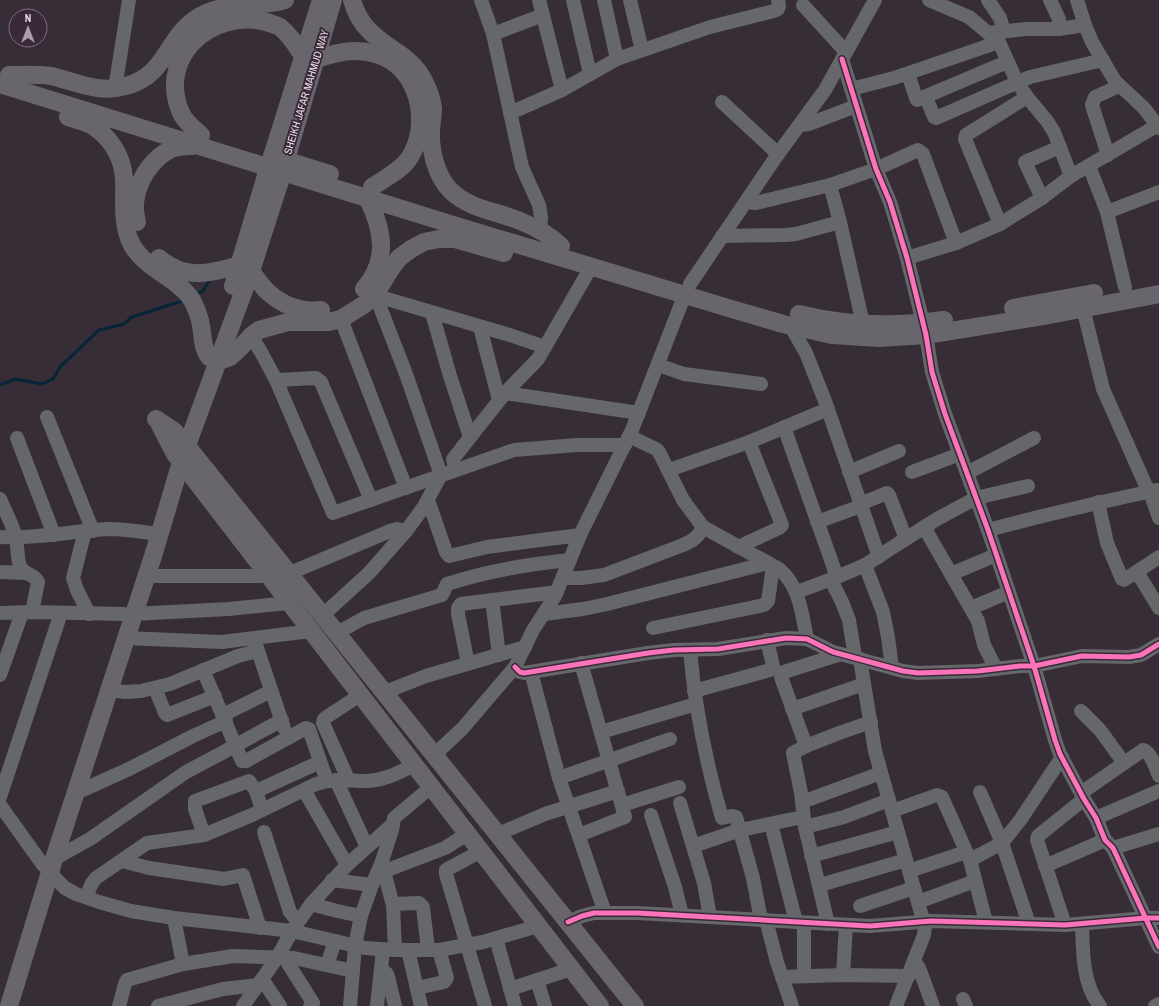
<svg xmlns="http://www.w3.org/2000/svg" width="1159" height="1006" font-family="'Archivo Narrow',sans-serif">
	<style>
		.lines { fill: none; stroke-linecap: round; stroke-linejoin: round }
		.stream { stroke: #052538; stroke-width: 3 }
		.minor { stroke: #66676a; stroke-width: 14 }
		.major { stroke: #68666c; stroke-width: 18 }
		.major-bridge { stroke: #68666c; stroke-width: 18 }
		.cycleway-casing { stroke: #3a2939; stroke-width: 8 }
		.cycleway { stroke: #fb73b8; stroke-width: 5 }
		.labels { text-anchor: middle; stroke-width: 4; stroke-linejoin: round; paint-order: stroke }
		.street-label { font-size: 11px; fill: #e8dde7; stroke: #3a2939 }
	</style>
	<rect width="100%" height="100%" fill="#362d36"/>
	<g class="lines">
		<g class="stream">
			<polyline points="195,295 203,291 211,278"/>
			<polyline points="0,385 15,379 42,384 53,379 60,367 99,330 124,324 132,317 176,303 184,300"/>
		</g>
		<g class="minor">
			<polyline points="481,0 493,34 522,167 539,205 541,217 540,231"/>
			<polyline points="539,0 562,90"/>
			<polyline points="573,0 590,74"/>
			<polyline points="604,0 617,59"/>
			<polyline points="630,0 642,50"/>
			<polyline points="929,0 969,17 999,42 1017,82 1027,97 1047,121 1054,132 1071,176"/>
			<polyline points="988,0 1000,18 1004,31"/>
			<polyline points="1050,0 1059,19 1059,29"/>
			<polyline points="1077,0 1085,25 1092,42 1115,81 1144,108 1159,128"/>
			<polyline points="803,5 846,52"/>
			<polyline points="988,33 1026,29 1059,29 1085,25"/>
			<polyline points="493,34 543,15"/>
			<polyline points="842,59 876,169 890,202 907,258 926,335 932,372 945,414 988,530 1034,666 1055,740 1060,754 1084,799 1096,818 1105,840 1113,848 1159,947"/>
			<polyline points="908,74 916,98 917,100 1007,62"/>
			<polyline points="115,89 129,0"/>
			<polyline points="851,89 894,78 999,42"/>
			<polyline points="926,97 934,117 936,118 1030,77 1103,60"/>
			<polyline points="722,102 778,154"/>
			<polyline points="510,113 562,90 617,59 710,27 774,11 778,9 779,6 778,0"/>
			<polyline points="801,125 809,124 856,106"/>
			<polyline points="1108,155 1092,105 1095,97 1119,86"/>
			<polyline points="1089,166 1107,212 1125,287"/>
			<polyline points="830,185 840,222 863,324"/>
			<polyline points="1042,198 1025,162 1060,147"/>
			<polyline points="746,202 756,203 830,185 876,169 918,150 923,154 956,243"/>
			<polyline points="1107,212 1159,192"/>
			<polyline points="1000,224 965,139 966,135 1027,97"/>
			<polyline points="722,236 786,235 796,234 840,222"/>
			<polyline points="907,258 956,243 1000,224 1042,198 1071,176 1158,125"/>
			<polyline points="690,284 778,154 825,90 875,0"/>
			<polyline points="378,301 387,299 510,335 545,347"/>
			<polyline points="1083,308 1103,389 1146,486 1150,492 1159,518"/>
			<polyline points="432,313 450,376 470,437"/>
			<polyline points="341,319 406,488"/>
			<polyline points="790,325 806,353 825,401 879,557"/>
			<polyline points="480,327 499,400"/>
			<polyline points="251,336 261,352 276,380 333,513 514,450 577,445 625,445"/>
			<polyline points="658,365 684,374 761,384"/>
			<polyline points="276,380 316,378 321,382 371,500"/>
			<polyline points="505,393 639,413"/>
			<polyline points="47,417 93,531"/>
			<polyline points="784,427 837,577"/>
			<path d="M629,436L656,449L659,452L683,500L703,527L779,569C800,586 802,615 807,639"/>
			<polyline points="17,438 54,535"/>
			<polyline points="455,470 453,459 505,393 538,359 591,267"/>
			<polyline points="669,470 749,442 828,409"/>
			<polyline points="849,472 899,451"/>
			<polyline points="912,472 960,454"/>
			<polyline points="967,473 1034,438"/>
			<path d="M0,499C5,511 14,527 16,539C18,548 17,558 20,566C24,575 35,574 38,582L32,612"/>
			<polyline points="428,500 446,552 449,556 487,547 580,535"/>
			<polyline points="1098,502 1107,543 1122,579 1124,580 1159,557"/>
			<polyline points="860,504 887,493 889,495 906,539"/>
			<polyline points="817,522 861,506"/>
			<polyline points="924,527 978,621 984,645 996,669"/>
			<path d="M988,530C1044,515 1100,502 1157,490"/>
			<polyline points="85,531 73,578 77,590 89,614"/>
			<path d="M0,537C36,539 72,531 108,529C123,529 137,531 151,533"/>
			<polyline points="738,547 779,528 782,525 749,442"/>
			<polyline points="865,565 883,612 888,637 892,668"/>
			<polyline points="0,572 25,573"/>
			<polyline points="1137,572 1159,608"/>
			<polyline points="290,573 390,531 397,529 406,531"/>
			<polyline points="951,574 996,555"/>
			<polyline points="146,576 268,576"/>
			<path d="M563,578H581L604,575L683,545C692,541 699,537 703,527"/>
			<polyline points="831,580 842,602 849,620 855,657"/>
			<polyline points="797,592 837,577 865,565 937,519 976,498 1028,486"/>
			<polyline points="492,600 499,655"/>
			<polyline points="971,608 1009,592"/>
			<polyline points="0,613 32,612 124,614"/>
			<polyline points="133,614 229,609 289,603"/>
			<polyline points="544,614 583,609 607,604 768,563"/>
			<polyline points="323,615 369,573 406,531 423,508 441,475 406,374 375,294"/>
			<polyline points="653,628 764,605 768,601 773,566"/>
			<path d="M337,633L364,618L442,595L447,584C487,571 528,564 570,560"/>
			<polyline points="125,638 222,642 311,631"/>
			<polyline points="255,642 284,728"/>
			<path d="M690,650C695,707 706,763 722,818L732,816L736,817L753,878L761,920"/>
			<polyline points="860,659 875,751 925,927 924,935 896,1006"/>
			<polyline points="468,664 458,614 458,608 461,604 557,592"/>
			<polyline points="515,667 520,672 524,673 648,653 674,650 718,649 786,638 807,639 833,652 903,671 918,673 978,671 1020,666 1034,666 1082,656 1129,657 1141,655 1159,644"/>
			<polyline points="203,670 242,761 246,761 306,728 309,729 327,781"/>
			<polyline points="531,672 559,778 605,913"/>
			<polyline points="0,675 22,613"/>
			<polyline points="155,688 165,713 167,715 215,696"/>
			<polyline points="109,690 125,692 141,691 170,684 238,656 257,651"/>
			<polyline points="694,691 770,670 773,666 767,640"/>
			<polyline points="385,692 426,676 525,647"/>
			<polyline points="792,709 864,684"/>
			<polyline points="1081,711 1100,730 1124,763"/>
			<polyline points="223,715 271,691"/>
			<polyline points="601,732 696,704"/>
			<polyline points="806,746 781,677 784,672 841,654"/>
			<polyline points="434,755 462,729 515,667 533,630 555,596 580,535 632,430 685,294"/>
			<polyline points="559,778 670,739"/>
			<polyline points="348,779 323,723 324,719 328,716 360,695"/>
			<polyline points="336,780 367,847"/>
			<polyline points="304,790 347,865"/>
			<polyline points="256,791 320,762"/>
			<polyline points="980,792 1002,843 1029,924"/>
			<polyline points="76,793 129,769 193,736 226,721"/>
			<path d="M1081,793L1143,750C1152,753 1155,767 1159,776"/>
			<polyline points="0,797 61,613"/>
			<polyline points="802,802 881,773"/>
			<polyline points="680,803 704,883 710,917"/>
			<polyline points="0,805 43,865"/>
			<polyline points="622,805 679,787"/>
			<polyline points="892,811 937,795 942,797 970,860 986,922"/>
			<polyline points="651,815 675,887 682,915"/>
			<polyline points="1096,818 1159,791"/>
			<polyline points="771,824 796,922"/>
			<polyline points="805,827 844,817 889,800"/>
			<polyline points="264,832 290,912 294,917 299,920"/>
			<polyline points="498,834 545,814 618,791"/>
			<polyline points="204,835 195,809 195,801 249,781 256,791 262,810"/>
			<polyline points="579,835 625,817 581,663"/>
			<polyline points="693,846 740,830 803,817"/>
			<polyline points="1113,848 1159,834"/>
			<polyline points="481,851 446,870 446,874 485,1006"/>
			<polyline points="811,856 898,832"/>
			<polyline points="54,859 90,839 186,772 220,754 282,720"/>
			<polyline points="970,860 1002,843 1021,819 1062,757"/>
			<polyline points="122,861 149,868 224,879 243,875 260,928"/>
			<polyline points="1045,866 1105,840"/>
			<polyline points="51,870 54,877 65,888 76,894 99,902 131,911 174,918 292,931 365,948 395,950 439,950 483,942 538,926"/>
			<polyline points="384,871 392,902 393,904 419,903 423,907 428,950"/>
			<polyline points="909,871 966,852"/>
			<polyline points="377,874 445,848 467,834"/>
			<polyline points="332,880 372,885"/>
			<polyline points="820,885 906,860"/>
			<path d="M86,897L92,883L96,878L147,843L204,835L252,815L316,784C333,779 343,780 360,781C380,782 397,774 414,765"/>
			<polyline points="918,902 975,881"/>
			<polyline points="311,904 337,911 361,916"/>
			<polyline points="393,904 395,950"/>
			<polyline points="860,906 914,888"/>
			<polyline points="174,918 183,964"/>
			<polyline points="766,920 777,962 792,1006"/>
			<polyline points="568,922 582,916 594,913 637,913 870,926 931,921 1065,925 1146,918 1159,918"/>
			<polyline points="828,924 805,827 801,793 793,753 806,746 839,733 871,722"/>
			<path d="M1082,924C1083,951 1082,984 1100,1006"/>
			<polyline points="1065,925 1037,840 1038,836 1084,799"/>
			<polyline points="496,938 515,1006"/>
			<polyline points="408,950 421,1006"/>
			<polyline points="284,957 313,1003 310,1006"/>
			<polyline points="914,961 919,968 933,1006"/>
			<polyline points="327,965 335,941"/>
			<polyline points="381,969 387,974 388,977 395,1006"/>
			<polyline points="843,975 846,925"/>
			<polyline points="804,976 804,923"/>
			<polyline points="782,977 843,975 909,976"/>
			<polyline points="262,979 280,1006"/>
			<polyline points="537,980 545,1006"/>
			<polyline points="417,988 444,982 447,978 439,950"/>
			<polyline points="510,989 571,969"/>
			<polyline points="963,999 966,1006"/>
			<polyline points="119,1006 125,984 127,980 183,964 233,956 294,958 353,971"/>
			<polyline points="158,1006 223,989 258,985"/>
			<polyline points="243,1006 277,958 292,931 311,904 347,865 393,824"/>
			<polyline points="350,1006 355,946 361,916 372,885 381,864 392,830 394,818 431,787"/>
			<polyline points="377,1006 383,950"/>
			<polyline points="1155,1006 1159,1004"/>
		</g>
		<g class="major">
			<path d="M352,0C360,29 378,39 401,55C409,61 417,68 422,77C427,86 432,98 433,108C433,115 432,122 431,129C430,151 436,176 451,191C471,210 497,211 520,221C535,227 550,235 561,246"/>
			<path d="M317,59C337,52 355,48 376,54C419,66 431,123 410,157C402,170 384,179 372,187"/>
			<path d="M9,75C23,75 38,74 51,76C76,82 100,94 126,86C167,75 166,38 197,18C225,0 254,9 285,0"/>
			<polyline points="0,84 460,227 735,310 783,324 832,335 879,338 926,335 1049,315 1159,294"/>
			<path d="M68,117C75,120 84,121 91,125C110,136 123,157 124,179C125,202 121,224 132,245C146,270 177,277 192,300C196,308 200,317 201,326C203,336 202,348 209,357"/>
			<path d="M201,135C194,129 185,122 181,113C154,51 223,0 280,27C290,35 296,45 303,56"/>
			<polyline points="276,144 321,0"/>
			<polyline points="289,149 333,0"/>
			<polyline points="272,156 330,174"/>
			<path d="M137,222C129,195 145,164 169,150C176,146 184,146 193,146"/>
			<path d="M159,258C184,280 210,274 239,265"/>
			<path d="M251,271C256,278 262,287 269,293C284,306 302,312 321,310"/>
			<polyline points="233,286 265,179"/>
			<path d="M364,289C389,260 383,230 368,199"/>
			<polyline points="1013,308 1094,293"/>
			<path d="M799,314C847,326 895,327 944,320"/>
			<polyline points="219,361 230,357 240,348 251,336 259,330 288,322 328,322 341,319 365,304 378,290 390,270 399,258 411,249 424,242 439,239 455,239 504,253"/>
			<polyline points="156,419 174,431 187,446 635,1006"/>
			<polyline points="160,425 175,454 600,1006"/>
			<polyline points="9,1006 54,859 154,553 181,462 251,271 279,184"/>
		</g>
		<g class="major-bridge">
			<polyline points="265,179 276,144"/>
			<polyline points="279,184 289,149"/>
		</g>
		<g class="cycleway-casing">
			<g id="cycleway">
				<polyline points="842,59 876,169 890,202 907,258 926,335 932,372 945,414 988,530 1034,666 1055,740 1060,754 1084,799 1096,818 1105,840 1113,848 1159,947"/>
				<polyline points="515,667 520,672 524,673 648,653 674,650 718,649 786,638 807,639 833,652 903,671 918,673 978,671 1020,666 1034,666 1082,656 1129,657 1141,655 1159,644"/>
				<polyline points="568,922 582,916 594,913 637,913 870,926 931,921 1065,925 1146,918 1159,918"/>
			</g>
		</g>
		<use href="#cycleway" class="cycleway"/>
	</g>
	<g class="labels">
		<g class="street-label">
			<text transform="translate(306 92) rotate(-73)" y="4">SHEIKH JAFAR MAHMUD WAY</text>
		</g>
	</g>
	<g transform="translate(28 28)"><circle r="19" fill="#3a2939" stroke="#80717f"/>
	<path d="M0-3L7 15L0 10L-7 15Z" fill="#aa9fa9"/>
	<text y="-6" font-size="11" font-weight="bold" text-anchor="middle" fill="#e8dde7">N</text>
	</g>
</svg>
